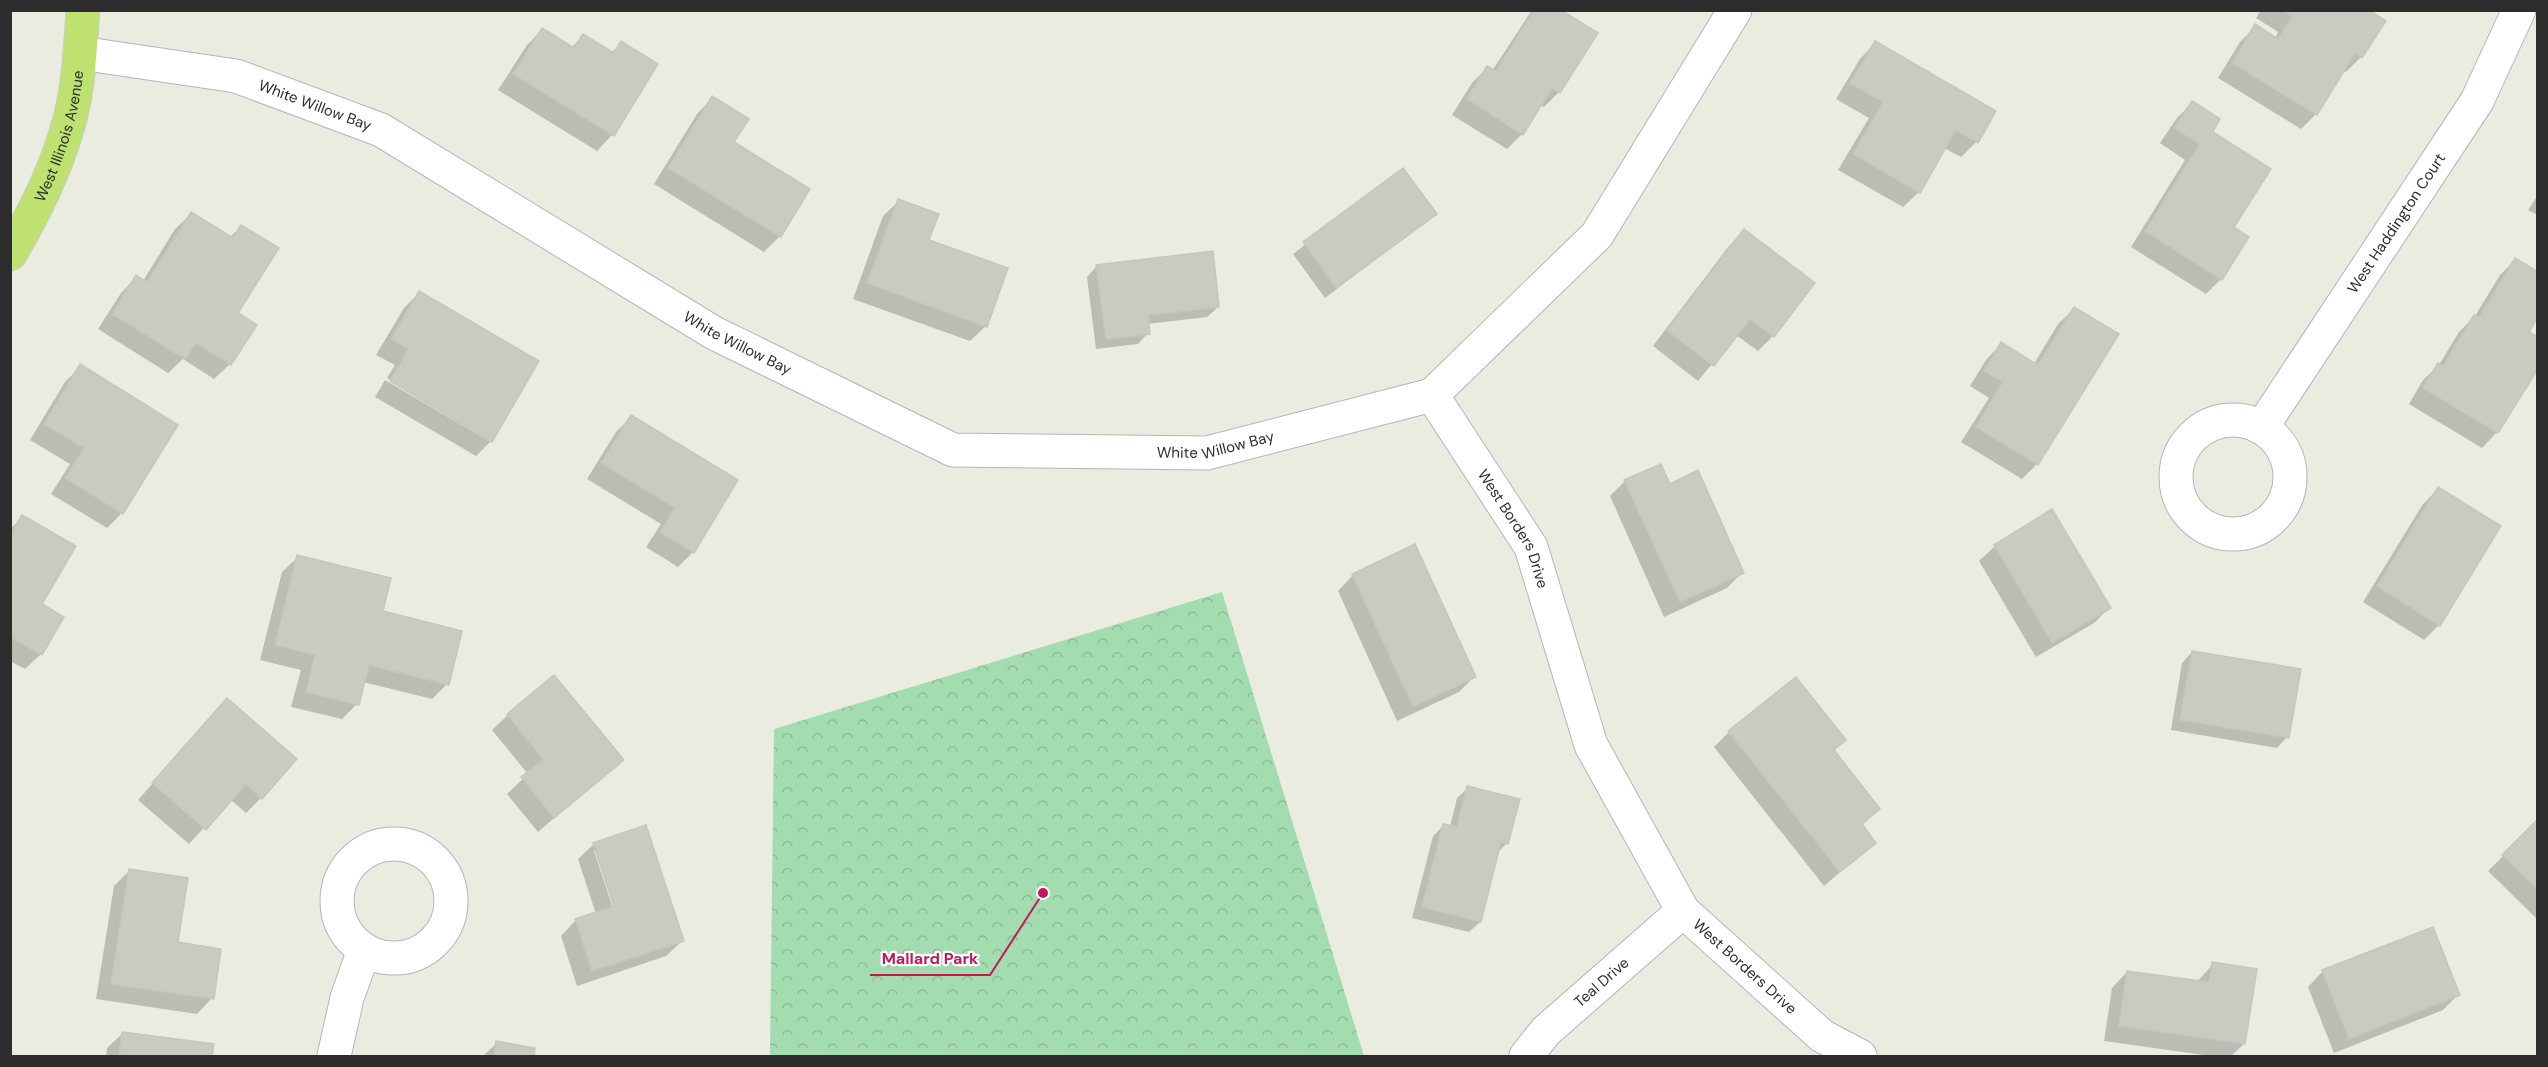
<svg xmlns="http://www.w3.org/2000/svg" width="2548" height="1067" font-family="'DM Sans',sans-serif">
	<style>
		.park { fill: url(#park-crowns) }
		.shadow { fill: #0003; fill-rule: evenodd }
		.building { fill: #c9cac2; stroke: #c4c7b9; stroke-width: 1.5 }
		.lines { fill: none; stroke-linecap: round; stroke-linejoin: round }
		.minor-casing { stroke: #b7b3be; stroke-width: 35 }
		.major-casing { stroke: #ccc; stroke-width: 35 }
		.minor { stroke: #fff; stroke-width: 33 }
		.major { stroke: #bee16f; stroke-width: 33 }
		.labels { text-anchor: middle; stroke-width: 4.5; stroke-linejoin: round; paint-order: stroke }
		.street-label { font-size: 15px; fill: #2c2c2c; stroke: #fff }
		.leader { fill: none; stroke: #c2185b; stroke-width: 2 }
		.callout-dot { fill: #c2185b; stroke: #fff; stroke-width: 2 }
		.callout-label { font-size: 16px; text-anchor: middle; font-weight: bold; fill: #c2185b; stroke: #fff; stroke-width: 4.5; stroke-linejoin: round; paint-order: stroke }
	</style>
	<defs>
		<pattern id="park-crowns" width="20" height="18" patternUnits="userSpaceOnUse" patternTransform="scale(1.5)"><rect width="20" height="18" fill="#a3dcae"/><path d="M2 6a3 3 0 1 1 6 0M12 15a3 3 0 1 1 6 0" fill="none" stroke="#8cbd96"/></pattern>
	</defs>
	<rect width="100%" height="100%" fill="#eaece0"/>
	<polygon class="park" points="1222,592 1364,1056 770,1056 774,729"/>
	<g class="shadow">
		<polygon points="1532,10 1559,10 1559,92 1544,107 1540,105 1522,134 1507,149 1452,115 1472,83 1487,68 1492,71"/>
		<polygon points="2261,10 2366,10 2361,57 2346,72 2343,70 2316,114 2301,129 2218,78 2240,42 2256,26 2275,38 2278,32 2256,18"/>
		<polygon points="542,30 571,48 583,36 611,53 622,43 656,64 612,135 597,151 498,90 527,45"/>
		<polygon points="1875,43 1976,142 1961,157 1944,148 1919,192 1903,207 1838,170 1869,118 1836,99 1860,59"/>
		<polygon points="712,98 732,143 808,190 780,236 764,252 654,184 697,114"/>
		<polygon points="2192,103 2211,132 2232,228 2221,279 2206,294 2131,247 2185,160 2160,143 2177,118"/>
		<polygon points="1403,170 1435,214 1325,298 1293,254"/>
		<polygon points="2538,195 2538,215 2528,210"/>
		<polygon points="899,201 986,326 970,341 853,299 883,216"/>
		<polygon points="191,214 229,238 241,227 236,314 230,364 214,379 183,359 168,373 98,329 121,293 136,277 143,281 175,229"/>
		<polygon points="1744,231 1773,336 1758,351 1736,335 1698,381 1653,346 1729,246"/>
		<polygon points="2515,260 2527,332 2538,366 2497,432 2482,448 2409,404 2423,380 2439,365 2459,332 2475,316 2500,275"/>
		<polygon points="1097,266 1218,307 1207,317 1147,324 1148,333 1138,344 1096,349 1087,277"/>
		<polygon points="419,293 491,441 476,456 375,397 385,380 489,441 489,438 387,378 395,365 376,355 404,308"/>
		<polygon points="2074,309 2037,464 2022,479 1961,442 1989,398 1970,386 1986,360 2001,344 2034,364 2058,324"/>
		<polygon points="81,366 122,513 107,528 51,494 70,464 30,440 65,382"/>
		<polygon points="631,417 736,481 693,552 678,567 646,547 661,524 587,479 616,432"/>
		<polygon points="1625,481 1669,486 1742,573 1727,588 1664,617 1610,496"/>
		<polygon points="2438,489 2439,625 2424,640 2363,602 2423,504"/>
		<polygon points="2052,512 2109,608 2094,623 2036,657 1979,561 1995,546"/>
		<polygon points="23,517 40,604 41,654 25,669 10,661 10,529"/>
		<polygon points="298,557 447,684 432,699 363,682 357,704 342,719 291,707 301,670 260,660 282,572"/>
		<polygon points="1353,575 1474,677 1459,692 1397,721 1338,591"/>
		<polygon points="2192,652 2287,737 2277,748 2171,730 2182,663"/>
		<polygon points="227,700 261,798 246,813 230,799 189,844 138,800"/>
		<polygon points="508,715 622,760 538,832 507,794 528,774 492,730"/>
		<polygon points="1729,732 1844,740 1833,752 1878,809 1861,826 1874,843 1824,886 1714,747"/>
		<polygon points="1468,788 1507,843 1496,854 1480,922 1469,932 1412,918 1433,836 1443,826 1450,827 1457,798"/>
		<polygon points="2538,821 2538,920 2488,871"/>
		<path d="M594,844L682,941L666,956L577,986L561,936L576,920L596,914L578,859ZM594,851H597L617,913L615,914Z"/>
		<polygon points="130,870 212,998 197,1014 96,999 114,886"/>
		<polygon points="2213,964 2244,1044 2231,1056 2211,1056 2104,1041 2112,988 2127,972 2197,982"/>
		<polygon points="2323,971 2458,995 2443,1010 2334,1053 2308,987"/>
		<polygon points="123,1033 212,1045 211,1056 106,1056 107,1048"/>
		<polygon points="497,1043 534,1049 532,1056 483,1056"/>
	</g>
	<g class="building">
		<polygon points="1534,10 1561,10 1598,33 1560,93 1552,88 1523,135 1467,99 1487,66 1496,71"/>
		<polygon points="2283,10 2369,10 2386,21 2362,58 2355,53 2317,115 2232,63 2255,24 2278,39 2292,17"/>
		<polygon points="542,28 574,48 583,34 614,53 621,41 658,64 614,136 513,74"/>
		<polygon points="1875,41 1996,111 1978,143 1956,130 1920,193 1853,154 1883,102 1850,83"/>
		<polygon points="712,96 749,119 734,142 810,189 781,237 668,168"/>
		<polygon points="2192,101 2220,119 2213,132 2271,169 2234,227 2249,237 2222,280 2145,231 2200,144 2174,128"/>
		<polygon points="1403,168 1437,214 1336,288 1303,242"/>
		<polygon points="898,199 939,214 929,240 1008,268 987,327 867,283"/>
		<polygon points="191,212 233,238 241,225 279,248 238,313 257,325 231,365 196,343 185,359 112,314 136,275 147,282"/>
		<polygon points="1744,229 1815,283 1774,337 1750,319 1714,366 1667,330"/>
		<polygon points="1213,251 1219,307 1148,315 1150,334 1106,339 1096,265"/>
		<polygon points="2515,258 2538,272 2538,317 2529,332 2538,337 2538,369 2498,433 2423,388 2438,363 2443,366 2474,315 2479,318"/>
		<polygon points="419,291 539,361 492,442 390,381 409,349 391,339"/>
		<polygon points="2074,307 2119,334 2038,465 1976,427 2003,382 1984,371 2001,342 2038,365"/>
		<polygon points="80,364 178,425 123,514 65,478 84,448 44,424"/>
		<polygon points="631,415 738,480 694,553 660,532 675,508 601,463"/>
		<polygon points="1661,464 1670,484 1698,470 1744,573 1680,602 1624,480"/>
		<polygon points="2438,487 2501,526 2440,626 2377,586"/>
		<polygon points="2052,509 2111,608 2052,643 1994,545"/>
		<polygon points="22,515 76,546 42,604 64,617 42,655 10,637 10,535"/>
		<polygon points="1415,544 1476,677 1413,707 1352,574"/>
		<polygon points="297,555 391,578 383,611 462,631 449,685 369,665 359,705 306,692 315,655 275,645"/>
		<polygon points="2192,651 2301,669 2289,738 2180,720"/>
		<polygon points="554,675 624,760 554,818 521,777 543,759 507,714"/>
		<polygon points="1796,677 1846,740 1834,750 1880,809 1862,824 1876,843 1840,872 1728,731"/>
		<polygon points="227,698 297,759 262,799 246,784 206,830 152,783"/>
		<polygon points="1467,786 1520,799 1508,844 1501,842 1481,922 1422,907 1443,824 1457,827"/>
		<polygon points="2538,819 2538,890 2502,855"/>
		<polygon points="646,825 684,941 592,971 575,919 614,906 593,843"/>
		<polygon points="129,869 188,878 178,942 221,949 214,999 111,984"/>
		<polygon points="2433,927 2460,995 2349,1039 2322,970"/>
		<polygon points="2212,962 2257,969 2245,1044 2119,1026 2127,971 2209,982"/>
		<polygon points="122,1032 214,1044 212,1056 119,1056"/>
		<polygon points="496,1041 535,1048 534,1056 494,1056"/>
	</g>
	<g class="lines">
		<g class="minor-casing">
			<g id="minor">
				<path id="s1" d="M1735,10L1597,235L1432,395L1531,547L1591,745L1683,911L1822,1036L1860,1056"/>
				<path id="s2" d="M80,53L236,76L381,130L714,333L953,450L1207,453L1432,395"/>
				<circle cx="2233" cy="477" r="57"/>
				<path id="s3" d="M2262,427L2477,101L2519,10"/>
				<circle cx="394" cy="901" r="57"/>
				<polyline points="334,1056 347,998 364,950"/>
				<path id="s4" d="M1526,1056L1546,1031L1683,911"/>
			</g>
		</g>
		<g class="major-casing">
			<g id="major">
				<path id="s5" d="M10,254C34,214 54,174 67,129C79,92 80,49 83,10"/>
			</g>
		</g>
		<use href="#minor" class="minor"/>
		<use href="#major" class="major"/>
	</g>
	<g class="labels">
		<g class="street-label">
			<text dy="5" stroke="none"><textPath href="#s2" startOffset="242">White Willow Bay</textPath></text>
			<text dy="5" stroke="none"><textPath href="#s5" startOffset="129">West Illinois Avenue</textPath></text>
			<text dy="5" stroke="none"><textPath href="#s3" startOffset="244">West Haddington Court</textPath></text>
			<text dy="5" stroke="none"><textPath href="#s2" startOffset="728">White Willow Bay</textPath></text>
			<text dy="5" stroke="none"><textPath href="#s2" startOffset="1232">White Willow Bay</textPath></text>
			<text dy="5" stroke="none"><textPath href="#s1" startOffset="651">West Borders Drive</textPath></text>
			<text dy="5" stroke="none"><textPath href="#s1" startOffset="1155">West Borders Drive</textPath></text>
			<text dy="5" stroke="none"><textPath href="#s4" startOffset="106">Teal Drive</textPath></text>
		</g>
	</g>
	<path class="leader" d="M1043 893L990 975H870"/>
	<circle class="callout-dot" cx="1043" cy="893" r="6"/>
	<g class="callout-label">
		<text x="930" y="964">Mallard Park</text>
	</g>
	<rect width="2548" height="1067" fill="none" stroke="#2c2c2c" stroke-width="24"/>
</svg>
